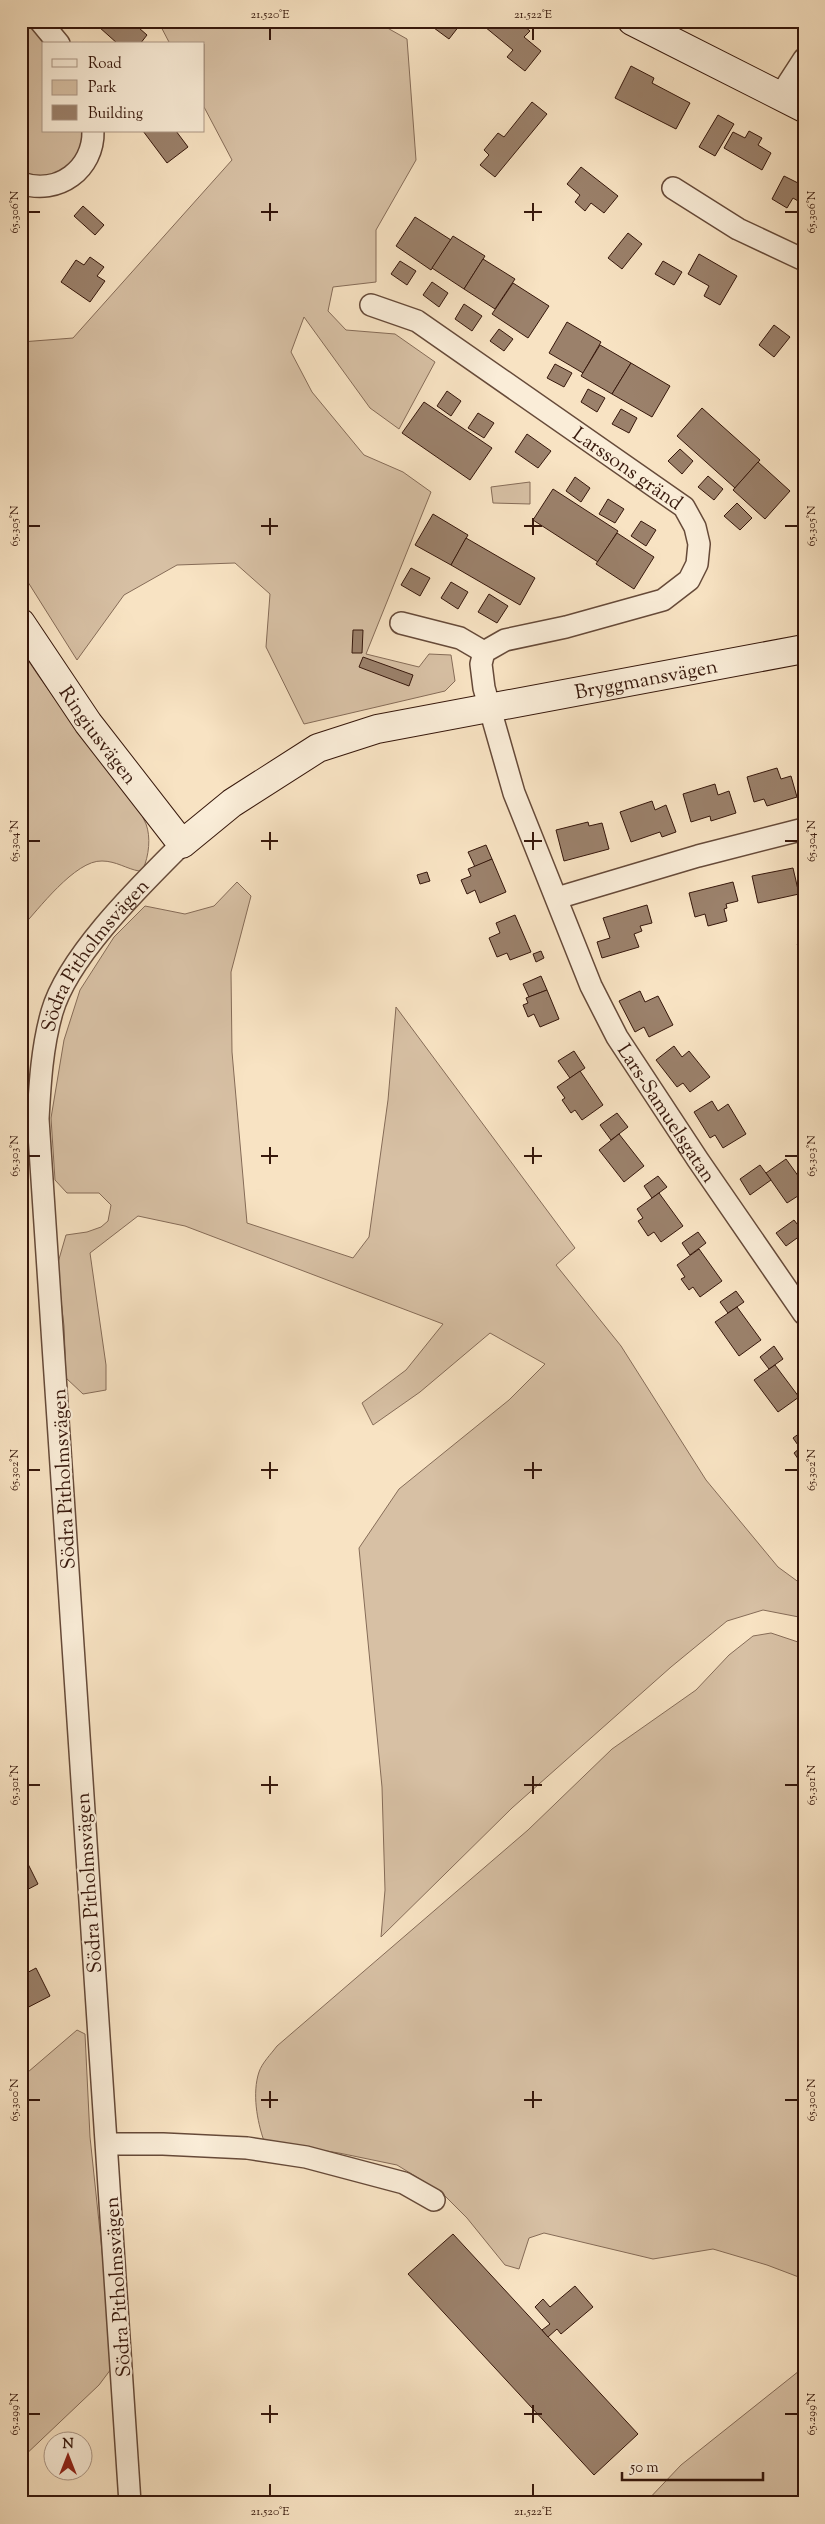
<svg xmlns="http://www.w3.org/2000/svg" width="825" height="2524" font-family="'Sorts Mill Goudy',serif">
	<style>
		.green { fill: #d7c0a4; stroke: #866c58 }
		.building { fill: #9b816b; stroke: #36170b }
		.lines { fill: none; stroke-linecap: round; stroke-linejoin: round }
		.street-casing { stroke: #664a39; stroke-width: 24 }
		.secondary-casing { stroke: #36170b; stroke-width: 30 }
		.street { stroke: #faedd8; stroke-width: 21 }
		.secondary { stroke: #faedd8; stroke-width: 28 }
		.ticks { fill: none; stroke: #36170b; stroke-width: 2 }
		.labels { text-anchor: middle; stroke-width: 4.5; stroke-linejoin: round; paint-order: stroke }
		.street-label { font-size: 20px; fill: #36170b; stroke: #faedd8 }
		.neatline { fill: none; stroke: #36170b; stroke-width: 2 }
		.ticks-label { font-size: 12px; text-anchor: middle; fill: #36170b }
	</style>
	<rect width="100%" height="100%" fill="#f8e3c3"/>
	<filter id="stains"><feTurbulence type="fractalNoise" baseFrequency=".004" numOctaves="4"/><feColorMatrix values="0 0 0 0 .2 0 0 0 0 .09 0 0 0 0 .02 0 0 0 .5 -.17"/></filter>
	<radialGradient id="worn" r=".72"><stop offset=".6" stop-color="#630" stop-opacity="0"/><stop offset="1" stop-color="#630" stop-opacity=".3"/></radialGradient>
	<g class="green">
		<polygon points="21,21 36,21 53,44 44,44 44,131 96,131 56,183 21,182"/>
		<polygon points="158,21 375,21 407,39 416,160 376,230 376,282 333,287 328,311 346,330 395,334 435,362 399,429 370,408 304,317 291,352 312,392 364,455 403,472 431,492 366,654 419,667 429,654 451,655 455,681 445,691 304,724 266,647 270,594 235,563 177,565 124,595 77,660 21,571 21,342 73,338 232,160 204,107 204,44 170,44"/>
		<polygon points="530,482 530,504 493,503 491,487"/>
		<path d="M21,650C44,685 69,719 95,752C112,775 135,797 146,824C151,837 149,856 143,869L139,871C127,869 116,861 102,861C75,860 38,910 21,928Z"/>
		<polygon points="237,882 251,896 231,972 232,1052 247,1223 353,1258 369,1237 388,1100 396,1007 575,1248 556,1265 621,1346 706,1480 778,1567 804,1586 804,1618 763,1610 727,1621 671,1667 512,1808 381,1937 385,1890 382,1787 359,1548 399,1489 509,1400 545,1364 490,1333 420,1392 373,1425 362,1403 406,1370 443,1324 185,1226 138,1216 90,1253 106,1365 106,1390 83,1394 66,1378 64,1326 57,1266 66,1235 87,1232 101,1227 108,1221 111,1205 99,1193 67,1193 55,1180 51,1118 64,1040 80,990 114,937 145,906 185,914 214,906"/>
		<path d="M771,1633L804,1644V2279L767,2265L713,2249L653,2259L544,2233L529,2238L519,2269L505,2265L467,2218L441,2192L397,2165L339,2153L264,2141C257,2121 252,2093 259,2072C262,2063 271,2054 277,2046L528,1830L612,1749L696,1690L729,1655L753,1636Z"/>
		<polygon points="77,2030 85,2034 90,2137 109,2317 111,2369 99,2385 21,2459 21,2078"/>
		<polygon points="804,2367 804,2503 645,2503 681,2465"/>
	</g>
	<g class="building">
		<polygon points="104,21 131,21 147,35 140,44 118,44 99,27"/>
		<polygon points="440,21 463,21 449,39 434,28"/>
		<polygon points="490,21 518,21 530,31 524,37 541,51 525,71 507,57 513,50 485,27"/>
		<polygon points="631,66 654,78 652,83 690,103 676,129 615,98"/>
		<polygon points="532,102 547,114 495,177 480,165 489,155 484,150 498,133 504,137"/>
		<polygon points="718,115 734,124 715,156 699,147"/>
		<polygon points="143,131 176,131 188,147 167,163"/>
		<polygon points="749,131 762,138 758,145 771,153 762,170 724,148 733,132 745,138"/>
		<polygon points="581,167 618,196 604,213 591,203 585,211 575,202 580,195 567,184"/>
		<polygon points="784,176 800,184 804,178 804,215 798,212 803,204 793,198 787,208 772,199"/>
		<polygon points="83,206 104,225 95,235 74,216"/>
		<polygon points="415,217 451,240 431,270 396,246"/>
		<polygon points="628,233 642,244 622,269 608,258"/>
		<polygon points="453,236 485,256 464,289 432,268"/>
		<polygon points="699,254 737,276 720,305 704,296 709,286 688,274"/>
		<polygon points="90,257 104,267 97,276 105,281 90,302 61,282 76,260 84,265"/>
		<polygon points="483,259 515,279 495,309 464,289"/>
		<polygon points="400,261 416,271 407,285 391,274"/>
		<polygon points="663,261 682,272 674,285 655,274"/>
		<polygon points="432,282 448,293 439,307 423,295"/>
		<polygon points="513,283 549,306 528,338 492,314"/>
		<polygon points="464,304 482,316 472,331 455,319"/>
		<polygon points="567,322 601,342 583,373 549,353"/>
		<polygon points="774,325 790,337 774,357 759,345"/>
		<polygon points="499,329 513,339 504,351 490,341"/>
		<polygon points="600,345 631,363 612,394 581,376"/>
		<polygon points="631,363 670,386 652,417 612,394"/>
		<polygon points="555,364 572,373 564,387 547,378"/>
		<polygon points="588,389 605,398 597,412 581,402"/>
		<polygon points="447,391 461,401 451,416 437,406"/>
		<polygon points="424,402 492,448 470,480 402,433"/>
		<polygon points="702,408 760,460 735,488 677,436"/>
		<polygon points="621,409 637,418 629,433 612,424"/>
		<polygon points="478,413 494,423 484,438 468,428"/>
		<polygon points="527,434 551,451 538,468 515,452"/>
		<polygon points="680,449 693,461 682,474 668,461"/>
		<polygon points="758,462 790,491 765,519 733,490"/>
		<polygon points="708,476 723,489 714,500 698,487"/>
		<polygon points="575,477 590,488 581,502 566,491"/>
		<polygon points="553,489 618,531 598,562 533,520"/>
		<polygon points="608,499 624,509 615,523 599,514"/>
		<polygon points="737,503 752,518 740,530 724,516"/>
		<polygon points="433,514 468,535 451,565 415,545"/>
		<polygon points="641,521 656,530 646,546 631,536"/>
		<polygon points="617,533 654,557 634,589 596,564"/>
		<polygon points="466,538 535,578 520,605 451,565"/>
		<polygon points="411,568 430,578 420,596 401,585"/>
		<polygon points="451,582 468,592 458,609 441,598"/>
		<polygon points="489,594 508,606 497,623 478,612"/>
		<polygon points="353,630 363,630 362,653 352,653"/>
		<polygon points="363,657 413,675 409,686 359,667"/>
		<polygon points="777,768 781,779 791,776 797,797 767,806 764,799 754,802 747,777"/>
		<polygon points="715,784 718,795 729,791 736,813 711,821 710,816 691,822 683,794"/>
		<polygon points="652,801 655,810 666,805 676,832 662,837 660,832 631,842 620,812"/>
		<polygon points="588,822 589,826 602,823 609,849 564,861 556,830"/>
		<polygon points="486,845 492,859 475,867 468,852"/>
		<polygon points="492,859 506,892 480,903 475,890 467,894 461,880 471,876 468,869"/>
		<polygon points="793,868 799,894 758,903 752,876"/>
		<polygon points="427,872 430,881 420,884 417,875"/>
		<polygon points="733,882 738,901 726,904 727,908 724,909 727,921 708,926 705,914 695,917 689,893"/>
		<polygon points="647,905 652,923 640,926 642,931 634,934 639,947 602,958 597,942 610,938 603,918"/>
		<polygon points="515,915 531,952 510,960 507,953 497,957 489,938 500,933 496,923"/>
		<polygon points="804,939 804,953 797,944"/>
		<polygon points="541,951 544,958 536,962 533,954"/>
		<polygon points="541,976 547,990 529,997 523,984"/>
		<polygon points="547,990 559,1019 540,1027 534,1014 528,1017 523,1005 528,1003 526,998"/>
		<polygon points="640,991 645,1002 658,996 673,1025 649,1037 644,1027 635,1032 619,1001"/>
		<polygon points="674,1046 682,1057 689,1051 710,1077 690,1092 683,1083 677,1087 656,1060"/>
		<polygon points="574,1051 585,1068 570,1078 558,1061"/>
		<polygon points="580,1071 603,1105 582,1120 575,1110 571,1113 562,1100 565,1098 557,1087"/>
		<polygon points="712,1101 718,1111 728,1104 746,1134 723,1148 715,1135 710,1138 694,1112"/>
		<polygon points="617,1113 628,1127 611,1140 600,1125"/>
		<polygon points="619,1134 644,1166 624,1182 599,1150"/>
		<polygon points="786,1159 804,1184 804,1192 787,1203 766,1173"/>
		<polygon points="760,1165 771,1180 750,1195 740,1179"/>
		<polygon points="658,1176 667,1187 652,1198 644,1186"/>
		<polygon points="659,1193 683,1226 661,1242 654,1232 648,1236 638,1221 643,1218 637,1209"/>
		<polygon points="794,1220 804,1233 786,1246 776,1233"/>
		<polygon points="698,1232 706,1243 690,1255 682,1243"/>
		<polygon points="699,1249 722,1281 700,1297 693,1287 689,1290 681,1279 685,1277 677,1265"/>
		<polygon points="736,1291 744,1302 728,1313 720,1302"/>
		<polygon points="737,1307 761,1340 739,1356 715,1322"/>
		<polygon points="774,1346 783,1359 769,1369 760,1357"/>
		<polygon points="775,1365 799,1397 778,1412 754,1380"/>
		<polygon points="804,1430 804,1466 803,1466 794,1453 800,1448 793,1438"/>
		<polygon points="25,1858 38,1884 21,1893 21,1860"/>
		<polygon points="21,1957 29,1972 21,1976"/>
		<polygon points="36,1968 50,1996 21,2011 21,1976"/>
		<polygon points="453,2234 638,2434 594,2475 408,2274"/>
		<polygon points="575,2286 593,2307 561,2334 557,2329 548,2337 542,2330 550,2324 535,2307 543,2299 550,2307"/>
	</g>
	<g class="lines">
		<g class="street-casing">
			<g id="street">
				<polyline points="40,21 59,44"/>
				<polyline points="780,96 804,59"/>
				<path d="M21,183C58,196 94,169 93,131"/>
				<polyline points="673,188 738,229 804,260"/>
				<path id="s1" d="M371,305L417,321L684,507L695,527L699,544L697,564L689,580L663,600L566,627L505,640L484,652L481,664L484,688L514,793L591,986L617,1037L698,1160L804,1314"/>
				<polyline points="401,623 460,638 484,652"/>
				<polyline points="557,898 698,856 804,829"/>
				<polyline points="107,2144 163,2144 247,2148 306,2157 404,2183 434,2200"/>
				<path id="s2" d="M130,2503L38,1119C40,1083 42,1047 52,1012C68,956 140,886 182,844"/>
			</g>
		</g>
		<g class="secondary-casing">
			<g id="secondary">
				<polyline points="632,21 804,108"/>
				<path id="s3" d="M21,623L88,723L182,844L232,803L318,748L377,729L804,649"/>
			</g>
		</g>
		<use href="#street" class="street"/>
		<use href="#secondary" class="secondary"/>
	</g>
	<path class="ticks" d="M270,28V40M533,28V40M270,203V221M533,203V221M28,212H40M261,212H278M524,212H542M785,212H798M270,518V535M533,518V535M28,526H40M261,526H278M524,526H542M785,526H798M270,832V850M533,832V850M28,841H40M261,841H278M524,841H542M785,841H798M270,1147V1164M533,1147V1164M28,1156H40M261,1156H278M524,1156H542M785,1156H798M270,1462V1479M533,1462V1479M28,1470H40M261,1470H278M524,1470H542M785,1470H798M270,1776V1794M533,1776V1794M28,1785H40M261,1785H278M524,1785H542M785,1785H798M270,2091V2108M533,2091V2108M28,2100H40M261,2100H278M524,2100H542M785,2100H798M270,2405V2423M533,2405V2423M28,2414H40M261,2414H278M524,2414H542M785,2414H798M270,2484V2496M533,2484V2496"/>
	<g class="labels">
		<g class="street-label">
			<text dy="7" stroke="none"><textPath href="#s1" startOffset="306">Larssons gränd</textPath></text>
			<text dy="7" stroke="none"><textPath href="#s3" startOffset="776">Bryggmansvägen</textPath></text>
			<text dy="7" stroke="none"><textPath href="#s3" startOffset="136">Ringiusvägen</textPath></text>
			<text dy="7" stroke="none"><textPath href="#s2" startOffset="1566">Södra Pitholmsvägen</textPath></text>
			<text dy="7" stroke="none"><textPath href="#s1" startOffset="1174">Lars-Samuelsgatan</textPath></text>
			<text transform="translate(63 1479) rotate(-93)" y="7">Södra Pitholmsvägen</text>
			<text transform="translate(88 1883) rotate(-94)" y="7">Södra Pitholmsvägen</text>
			<text transform="translate(117 2287) rotate(-94)" y="7">Södra Pitholmsvägen</text>
		</g>
	</g>
	<rect width="825" height="2524" fill="none" stroke="#f8e3c3" stroke-width="55"/>
	<rect x="42" y="42" width="162" height="90" fill="#faedd8" stroke="#ac9786"/>
	<rect x="52" y="59" width="25" height="8" fill="#faedd8" stroke="#ac9786"/>
	<text x="88" y="68" font-size="15" fill="#36170b">Road</text>
	<rect x="52" y="80" width="25" height="15" fill="#d7c0a4" stroke="#ac9786"/>
	<text x="88" y="92" font-size="15" fill="#36170b">Park</text>
	<rect x="52" y="105" width="25" height="15" fill="#9b816b" stroke="#ac9786"/>
	<text x="88" y="118" font-size="15" fill="#36170b">Building</text>
	<g transform="translate(68 2456)"><circle r="24" fill="#faedd8" stroke="#ac9786"/>
	<path d="M0-4L9 19L0 12L-9 19Z" fill="#8f2418"/>
	<text y="-8" font-size="14" font-weight="bold" text-anchor="middle" fill="#36170b">N</text>
	</g>
	<path d="M622 2472v8h141v-8" fill="none" stroke="#36170b" stroke-width="2.5"/>
	<text x="630" y="2472" font-size="15" fill="#36170b" stroke="#faedd8" stroke-width="4" paint-order="stroke">50 m</text>
	<rect x="28" y="28" width="770" height="2468" class="neatline"/>
	<g class="ticks-label">
		<text x="270" y="18">21.520°E</text>
		<text x="533" y="18">21.522°E</text>
		<text transform="translate(14 212) rotate(-90)" y="4">65.306°N</text>
		<text transform="translate(811 212) rotate(-90)" y="4">65.306°N</text>
		<text transform="translate(14 526) rotate(-90)" y="4">65.305°N</text>
		<text transform="translate(811 526) rotate(-90)" y="4">65.305°N</text>
		<text transform="translate(14 841) rotate(-90)" y="4">65.304°N</text>
		<text transform="translate(811 841) rotate(-90)" y="4">65.304°N</text>
		<text transform="translate(14 1156) rotate(-90)" y="4">65.303°N</text>
		<text transform="translate(811 1156) rotate(-90)" y="4">65.303°N</text>
		<text transform="translate(14 1470) rotate(-90)" y="4">65.302°N</text>
		<text transform="translate(811 1470) rotate(-90)" y="4">65.302°N</text>
		<text transform="translate(14 1785) rotate(-90)" y="4">65.301°N</text>
		<text transform="translate(811 1785) rotate(-90)" y="4">65.301°N</text>
		<text transform="translate(14 2100) rotate(-90)" y="4">65.300°N</text>
		<text transform="translate(811 2100) rotate(-90)" y="4">65.300°N</text>
		<text transform="translate(14 2414) rotate(-90)" y="4">65.299°N</text>
		<text transform="translate(811 2414) rotate(-90)" y="4">65.299°N</text>
		<text x="270" y="2515">21.520°E</text>
		<text x="533" y="2515">21.522°E</text>
	</g>
	<rect width="100%" height="100%" filter="url(#stains)"/>
	<rect width="100%" height="100%" fill="url(#worn)"/>
</svg>
